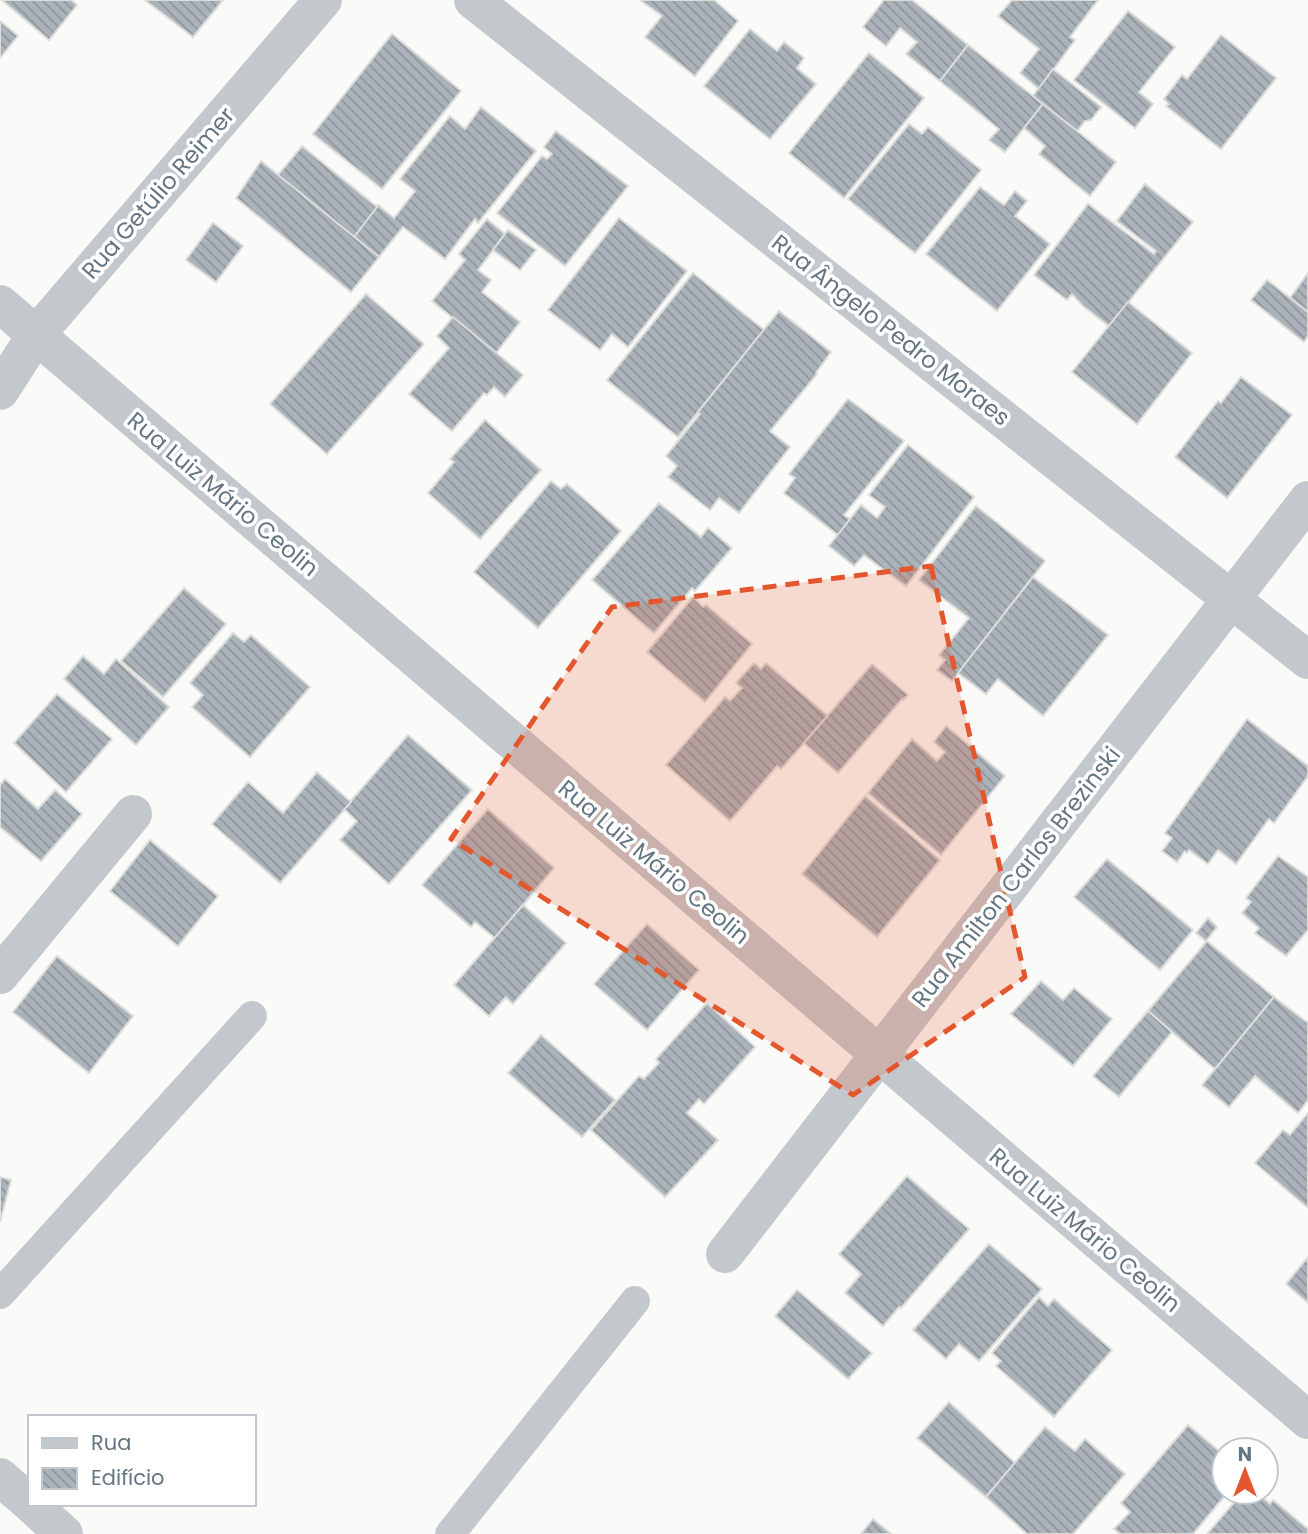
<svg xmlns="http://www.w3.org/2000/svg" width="1308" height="1534" font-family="Poppins,sans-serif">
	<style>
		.building { fill: url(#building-back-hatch); stroke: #dcdcda; stroke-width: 2 }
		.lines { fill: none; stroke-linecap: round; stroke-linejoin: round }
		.lane { stroke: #c3c8cc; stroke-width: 30 }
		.street { stroke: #c3c8cc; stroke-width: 38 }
		.marked { fill: #e4572e; fill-opacity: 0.2; stroke: #e4572e; stroke-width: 5; stroke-dasharray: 14 9; stroke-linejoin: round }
		.labels { text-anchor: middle; stroke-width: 7; stroke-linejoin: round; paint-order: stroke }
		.street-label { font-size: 23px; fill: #657683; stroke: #fff }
	</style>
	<defs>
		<pattern id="building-back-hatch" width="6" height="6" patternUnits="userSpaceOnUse" patternTransform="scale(1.75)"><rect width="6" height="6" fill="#aab3b9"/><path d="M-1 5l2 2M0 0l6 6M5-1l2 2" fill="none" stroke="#8e969c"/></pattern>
	</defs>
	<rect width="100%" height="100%" fill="#fafaf8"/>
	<g class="building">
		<polygon points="2,0 71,0 77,5 49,40"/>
		<polygon points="145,0 223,0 193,37"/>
		<polygon points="640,0 714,0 738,21 695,76 645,37 662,16"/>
		<polygon points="884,0 912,0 968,45 940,81 906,54 917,42 900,28 886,46 863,27"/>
		<polygon points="1012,0 1098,0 1070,37 1075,40 1039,89 1020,73 1039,49 998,16"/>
		<polygon points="1128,11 1175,47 1139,92 1153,104 1135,128 1074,80"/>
		<polygon points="0,21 18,36 0,58"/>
		<polygon points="750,29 777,51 784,42 804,58 797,68 816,84 770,139 704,86"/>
		<polygon points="392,34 461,91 382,189 313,134"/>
		<polygon points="1221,35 1276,78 1221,149 1166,106 1169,104 1164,99 1182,75 1187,79"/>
		<polygon points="968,45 1043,104 1005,152 989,140 999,129 940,81"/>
		<polygon points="869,53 924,98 844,198 789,153"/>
		<polygon points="1053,69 1101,107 1091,120 1085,121 1077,131 1033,96"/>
		<polygon points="1043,104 1116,162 1090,196 1039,154 1045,146 1024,128"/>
		<polygon points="481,107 536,151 478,223 475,219 445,259 403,227 379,257 354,237 378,205 394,218 415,191 400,179 450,116 465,129"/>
		<polygon points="909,124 922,134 928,127 981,170 915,253 848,199"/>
		<polygon points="556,131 628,186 565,266 497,213 542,156 547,159 552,154 544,147"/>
		<polygon points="302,146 377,207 354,237 278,175"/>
		<polygon points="261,161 379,257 351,292 236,198"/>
		<polygon points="1145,184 1193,222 1109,326 1083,306 1072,294 1067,300 1034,275 1088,204 1154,254 1156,251 1117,221"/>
		<polygon points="980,187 1004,205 1015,191 1027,201 1015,216 1050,244 997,311 926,254"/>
		<polygon points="619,218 687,271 628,347 612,334 600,350 548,310"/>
		<polygon points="487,219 505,234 478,270 491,280 482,292 520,322 496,353 432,301 465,260 459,254"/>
		<polygon points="213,223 243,246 216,282 186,260"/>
		<polygon points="508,230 536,250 520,270 493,250"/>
		<polygon points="693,273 764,330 678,437 607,380"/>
		<polygon points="1308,273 1308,310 1307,311 1290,298"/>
		<polygon points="1267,280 1308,312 1308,336 1304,342 1251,300"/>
		<polygon points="366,294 424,344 327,454 270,404"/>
		<polygon points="1128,302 1192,353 1137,424 1072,372"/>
		<polygon points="779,311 831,352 816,373 817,374 770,431 790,447 739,513 719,498 710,510 668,477 677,466 666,456 700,414 698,412"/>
		<polygon points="453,317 523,375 505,397 494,387 487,395 484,393 452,431 409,394 449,348 437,336"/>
		<polygon points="1241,377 1292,415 1227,498 1175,457 1218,401 1221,403"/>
		<polygon points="848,399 904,441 844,515 850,519 838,535 784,493 795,478 789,474"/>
		<polygon points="485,420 541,470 480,539 428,493 454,462 450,459"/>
		<polygon points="908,445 974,497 906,586 864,555 854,566 829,546 861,505 877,518 885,507 869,495"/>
		<polygon points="551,481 561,489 567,484 621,531 538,628 474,572"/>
		<polygon points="659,503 701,537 708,528 732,548 695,591 692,588 654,633 592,580"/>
		<polygon points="976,506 1045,561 952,681 937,670 945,660 939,655 969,618 919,580"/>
		<polygon points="1033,577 1108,635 1043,716 998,679 986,694 958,673"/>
		<polygon points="184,588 226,624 163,697 121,661"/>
		<polygon points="693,597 703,607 706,605 752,644 705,702 647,652"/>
		<polygon points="233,633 244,642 251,635 310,687 250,757 192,707 203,695 190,683"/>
		<polygon points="83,656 104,674 116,659 169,707 136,745 64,679"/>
		<polygon points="754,663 761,669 766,663 828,716 781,769 777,766 730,821 666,765 725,697 730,701 742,688 736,683"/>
		<polygon points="872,664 908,695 903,700 902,699 838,773 804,743"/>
		<polygon points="57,694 112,739 66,792 14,743"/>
		<polygon points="1247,719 1308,766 1308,776 1274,823 1269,819 1236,864 1218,850 1208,864 1189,850 1187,853 1185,851 1177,862 1162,851 1172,838 1165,833"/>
		<polygon points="946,726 1005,776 941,855 868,793 912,739 937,761 945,752 934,742"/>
		<polygon points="408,735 472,790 389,884 340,840 357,821 344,809"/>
		<polygon points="317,772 351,802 280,883 212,824 248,782 283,813"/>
		<polygon points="5,779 38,809 55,790 82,814 41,861 0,827 0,785"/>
		<polygon points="865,796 940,860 877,937 802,874"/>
		<polygon points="488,809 554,868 495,938 475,922 471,927 422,885"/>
		<polygon points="150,840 218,896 178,946 110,891"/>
		<polygon points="1278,856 1308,877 1308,930 1286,956 1255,933 1259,928 1242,913 1251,902 1246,898"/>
		<polygon points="1107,859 1193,930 1160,970 1074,897"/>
		<polygon points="523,905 566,943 513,1004 506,997 489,1016 454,985"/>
		<polygon points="1208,918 1217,927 1206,941 1196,933"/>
		<polygon points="647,924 699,970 647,1030 594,984"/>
		<polygon points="1207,941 1274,997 1215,1069 1148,1011"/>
		<polygon points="57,956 133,1016 89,1073 13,1012"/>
		<polygon points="1041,981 1063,1000 1074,988 1112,1019 1073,1066 1011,1014"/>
		<polygon points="1274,997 1308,1023 1308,1100 1298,1113 1255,1076 1229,1107 1202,1085"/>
		<polygon points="707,1003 755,1047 704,1104 699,1099 687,1113 718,1140 665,1197 591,1130 639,1076 644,1079 659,1063 656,1059"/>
		<polygon points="1148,1011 1172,1032 1119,1097 1093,1076"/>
		<polygon points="541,1035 615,1100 582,1137 508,1073"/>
		<polygon points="1308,1113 1308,1208 1255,1163 1283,1130 1290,1135"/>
		<polygon points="907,1176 969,1229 901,1308 899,1307 883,1326 845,1293 861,1274 839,1254"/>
		<polygon points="0,1177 11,1180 0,1222"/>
		<polygon points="989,1244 1042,1289 979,1361 959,1344 946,1359 913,1330"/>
		<polygon points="1308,1257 1308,1303 1286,1284"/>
		<polygon points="797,1290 872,1353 848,1379 775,1316"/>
		<polygon points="1039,1297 1048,1306 1054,1299 1112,1350 1054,1417 996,1366 1001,1361 992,1353"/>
		<polygon points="949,1402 1015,1463 986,1497 917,1438"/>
		<polygon points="1188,1425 1224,1455 1224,1492 1228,1492 1193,1534 1120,1534 1114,1529 1130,1512 1121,1503"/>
		<polygon points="1045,1427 1075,1451 1085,1439 1125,1474 1073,1534 1027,1534 986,1497"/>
		<polygon points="1243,1492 1256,1492 1270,1504 1273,1500 1308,1529 1308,1534 1207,1534"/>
		<polygon points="873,1519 891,1534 861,1534"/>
	</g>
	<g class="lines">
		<g class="lane">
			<polyline points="0,1294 252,1016"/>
			<polyline points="450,1534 635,1301"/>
		</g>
		<g class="street">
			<polyline points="473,0 1308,660"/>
			<polyline points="0,304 1308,1420"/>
			<polyline points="0,391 36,335 323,0"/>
			<polyline points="0,975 133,814"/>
			<polyline points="725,1254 1308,500"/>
			<polyline points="0,1477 30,1503"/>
			<polyline points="31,1504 64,1534"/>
		</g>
	</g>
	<path class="marked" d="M931,566L1025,977L853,1095L451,839L612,607Z"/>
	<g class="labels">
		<g class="street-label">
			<text transform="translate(158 193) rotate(-49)" y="8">Rua Getúlio Reimer</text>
			<text transform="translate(891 330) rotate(38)" y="8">Rua Ângelo Pedro Moraes</text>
			<text transform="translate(223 494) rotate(40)" y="8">Rua Luiz Mário Ceolin</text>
			<text transform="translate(654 862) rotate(40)" y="8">Rua Luiz Mário Ceolin</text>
			<text transform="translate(1016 877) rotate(-52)" y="8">Rua Amilton Carlos Brezinski</text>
			<text transform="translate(1085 1230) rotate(40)" y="8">Rua Luiz Mário Ceolin</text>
		</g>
	</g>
	<rect x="28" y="1415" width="228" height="91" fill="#ffffff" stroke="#c1c8cd" stroke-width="2"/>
	<rect x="42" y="1438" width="35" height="10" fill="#c3c8cc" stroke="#c1c8cd" stroke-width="2"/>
	<text x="91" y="1450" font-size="21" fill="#657683">Rua</text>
	<rect x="42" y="1468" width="35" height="21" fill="url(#building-back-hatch)" stroke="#c1c8cd" stroke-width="2"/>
	<text x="91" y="1485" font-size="21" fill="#657683">Edifício</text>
	<g transform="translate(1245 1471)"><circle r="33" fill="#ffffff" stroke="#c1c8cd" stroke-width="2"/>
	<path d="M0-5L12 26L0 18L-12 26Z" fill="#e4572e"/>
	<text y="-10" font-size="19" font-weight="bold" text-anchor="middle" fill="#657683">N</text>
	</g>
</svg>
